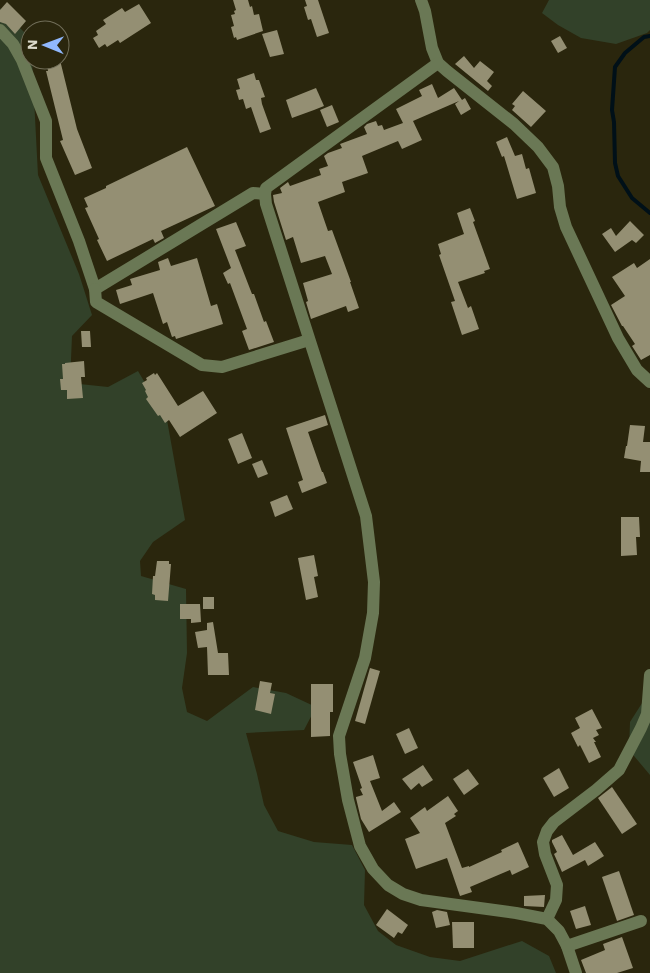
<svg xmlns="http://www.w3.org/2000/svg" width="650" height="973" font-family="'Work Sans',sans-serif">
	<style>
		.green { fill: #324129 }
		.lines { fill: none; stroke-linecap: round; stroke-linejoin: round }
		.stream { stroke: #001018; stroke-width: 4 }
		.building { fill: #948f73 }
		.minor { stroke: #6a7855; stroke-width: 12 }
	</style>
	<rect width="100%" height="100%" fill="#2a260d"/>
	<g class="green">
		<polygon points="549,0 650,0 650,30 647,33 616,44 581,38 558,25 542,13"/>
		<polygon points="0,8 30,38 30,60 32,60 38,175 79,274 92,315 72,336 70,383 108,387 138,371 167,420 185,520 153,542 140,561 141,576 186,589 187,653 182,688 187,712 207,721 253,687 286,693 316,707 304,730 246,733 257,774 264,805 278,831 314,842 352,845 365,870 364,905 378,931 396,945 430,957 460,961 522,941 549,956 556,973 0,973"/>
		<polygon points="650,682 650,775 629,750 630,722 644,700"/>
	</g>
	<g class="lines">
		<polyline class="stream" points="650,36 644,37 625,53 615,67 612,110 614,122 615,163 618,176 632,198 650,213"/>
	</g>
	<g class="building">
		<polygon points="233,0 248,0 250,7 252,6 254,15 259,14 263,31 237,40 236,37 234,38 231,27 234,26 231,15 235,14 234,11 236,10"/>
		<polygon points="305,0 318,0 329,33 317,37 311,19 308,20 304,7 307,6"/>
		<polygon points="7,2 26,21 15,34 6,24 0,22 0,10"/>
		<polygon points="139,4 151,23 120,43 118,40 107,47 105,44 99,48 93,38 98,35 96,31 106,24 103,20 122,8 125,12"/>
		<polygon points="277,30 284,54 270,57 262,34"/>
		<polygon points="560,36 567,48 558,53 551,41"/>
		<polygon points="464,56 474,68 480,61 494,72 487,81 492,86 488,91 455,64"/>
		<polygon points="46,60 60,60 77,129 92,168 75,175 60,141 63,140 46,71 48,71"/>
		<polygon points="254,73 256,80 259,80 265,97 261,98 262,104 271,129 260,133 251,107 246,109 243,99 239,100 236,90 240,89 237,79"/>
		<polygon points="432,84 438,98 454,88 462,100 465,98 471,109 461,115 455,104 459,101 413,121 422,140 402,149 398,141 362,156 368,173 342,182 345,192 318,202 328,231 332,230 351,282 350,282 359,308 348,312 346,306 311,319 306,302 308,301 303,283 332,274 325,256 301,263 293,237 286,240 274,202 273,195 282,193 280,188 288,182 290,186 321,175 319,169 328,166 324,156 328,153 342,148 340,144 367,134 364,127 367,124 376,121 378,126 382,125 384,130 403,123 396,109 422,96 419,90"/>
		<polygon points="316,88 324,106 314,110 292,118 286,100"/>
		<polygon points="523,91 546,111 531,127 512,110 515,106 512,104"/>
		<polygon points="332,105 339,122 327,127 320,110"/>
		<polygon points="507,137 515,156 522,154 526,169 529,168 536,193 517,199 504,156 502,157 496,142"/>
		<polygon points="187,147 215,206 161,231 164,238 155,243 153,239 107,261 97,240 99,239 85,208 88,207 84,198 106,188 106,186"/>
		<polygon points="470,208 475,221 473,222 490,269 484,271 485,273 458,282 468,308 471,306 479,329 462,335 451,302 455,301 439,255 441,254 438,244 464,234 457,213"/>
		<polygon points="630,221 644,235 636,243 632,240 615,252 602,234 611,228 616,236"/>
		<polygon points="236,222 246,246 235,250 252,294 254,294 264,322 266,321 274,342 249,350 242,331 247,329 230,283 228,284 223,273 231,268 216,229"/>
		<polygon points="168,258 171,266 197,258 211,306 217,304 223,324 176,339 175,336 172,337 167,322 163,324 153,293 120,304 116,290 132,285 130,279 160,270 158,262"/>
		<polygon points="650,259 650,355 641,360 632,346 635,344 623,326 622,326 611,305 625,296 612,277 634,263 637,268"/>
		<polygon points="81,331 90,331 91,347 82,347"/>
		<polygon points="84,361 85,377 81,377 83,398 67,399 67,390 61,390 60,379 63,379 62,364 65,364 65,363"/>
		<polygon points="154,373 155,375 157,373 178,406 203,391 217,413 180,437 169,420 165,423 160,415 158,416 146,399 148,397 145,391 146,390 142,383 147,380 146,378"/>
		<polygon points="325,415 328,425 308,432 322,472 323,472 327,483 302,493 298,482 303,480 286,428"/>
		<polygon points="630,425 645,426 643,442 650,442 650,472 640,472 641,461 624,458 626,446 627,446"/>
		<polygon points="242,433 252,458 238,464 228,439"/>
		<polygon points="262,460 268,474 258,478 252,464"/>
		<polygon points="287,495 293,509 275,517 270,502"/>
		<polygon points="621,517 639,517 640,537 636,537 637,555 621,556"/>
		<polygon points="314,555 318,576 314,577 318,597 306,600 298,558"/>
		<polygon points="157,561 169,561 169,564 171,564 168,601 155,600 155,595 152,594 153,576 155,576"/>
		<rect x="203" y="597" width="11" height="12"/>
		<polygon points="180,604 200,604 201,622 191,623 191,619 180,619"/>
		<polygon points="213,622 218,653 228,653 229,675 208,675 207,647 198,648 195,632 207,630 207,623"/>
		<polygon points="370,668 380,671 365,724 355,721"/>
		<polygon points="260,681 272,683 270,693 275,694 271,714 255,710"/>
		<polygon points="311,684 333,684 333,712 330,712 330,736 311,737"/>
		<polygon points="592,709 602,728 596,730 599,735 593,738 596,742 594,742 601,757 589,763 580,745 578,747 571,733 580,728 575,718"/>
		<polygon points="409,728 418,748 405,754 396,734"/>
		<polygon points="373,755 380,778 370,781 382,811 394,802 401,812 369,832 361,819 356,798 356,797 363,795 360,789 362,788 353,762"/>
		<polygon points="423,765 433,780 422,787 419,783 411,790 402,779"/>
		<polygon points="559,768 569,788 554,797 543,778"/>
		<polygon points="468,769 479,784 464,795 453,779"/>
		<polygon points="612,787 637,824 622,834 598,798"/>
		<polygon points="448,796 458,811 454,814 456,816 445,823 462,868 469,866 469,867 502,852 501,850 518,842 529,867 512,875 510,870 470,887 472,892 460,896 447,858 416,869 405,839 420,833 410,818 425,807 427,811"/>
		<polygon points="562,835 573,855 595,842 604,856 588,866 585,860 562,872 554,854 557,852 552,842 552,840"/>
		<polygon points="619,871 634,915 617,921 602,877"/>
		<polygon points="545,895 544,907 524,906 524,896"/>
		<polygon points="585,906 591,925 576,929 570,911"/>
		<polygon points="387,909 408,925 402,934 398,932 394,938 376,925"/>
		<polygon points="437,910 447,912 450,925 436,928 432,912"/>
		<polygon points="452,922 474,922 474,948 453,948"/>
		<polygon points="622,937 633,968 617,973 586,973 581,960 605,950 603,944"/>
	</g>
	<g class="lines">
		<g class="minor">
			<polyline points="421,0 425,11 432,48 438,63 447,71 514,124 538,147 553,167 558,186 560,207 566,227 618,338 637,370 650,382"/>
			<polyline points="0,30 13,44 22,60 46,121 46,158 79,241 95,289 253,193 265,194"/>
			<polyline points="438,63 266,188 265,194 266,204 366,516 374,582 373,613 365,658 339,736 340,754 348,800 360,846 373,869 388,885 403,894 421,900 516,913 547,919 559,931 567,946 576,973"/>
			<polyline points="95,289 96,302 202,365 222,367 309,340"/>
			<polyline points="547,919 556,900 557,885 545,854 543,842 547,831 554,822 596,790 619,770 641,728 647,714 650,675"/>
			<polyline points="567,946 641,921"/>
		</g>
	</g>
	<g transform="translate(45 45) rotate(271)"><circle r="24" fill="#2a260d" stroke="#716e59"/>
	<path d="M0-4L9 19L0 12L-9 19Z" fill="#90b8fd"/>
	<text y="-8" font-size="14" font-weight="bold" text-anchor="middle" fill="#dcdacb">N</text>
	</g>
</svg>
